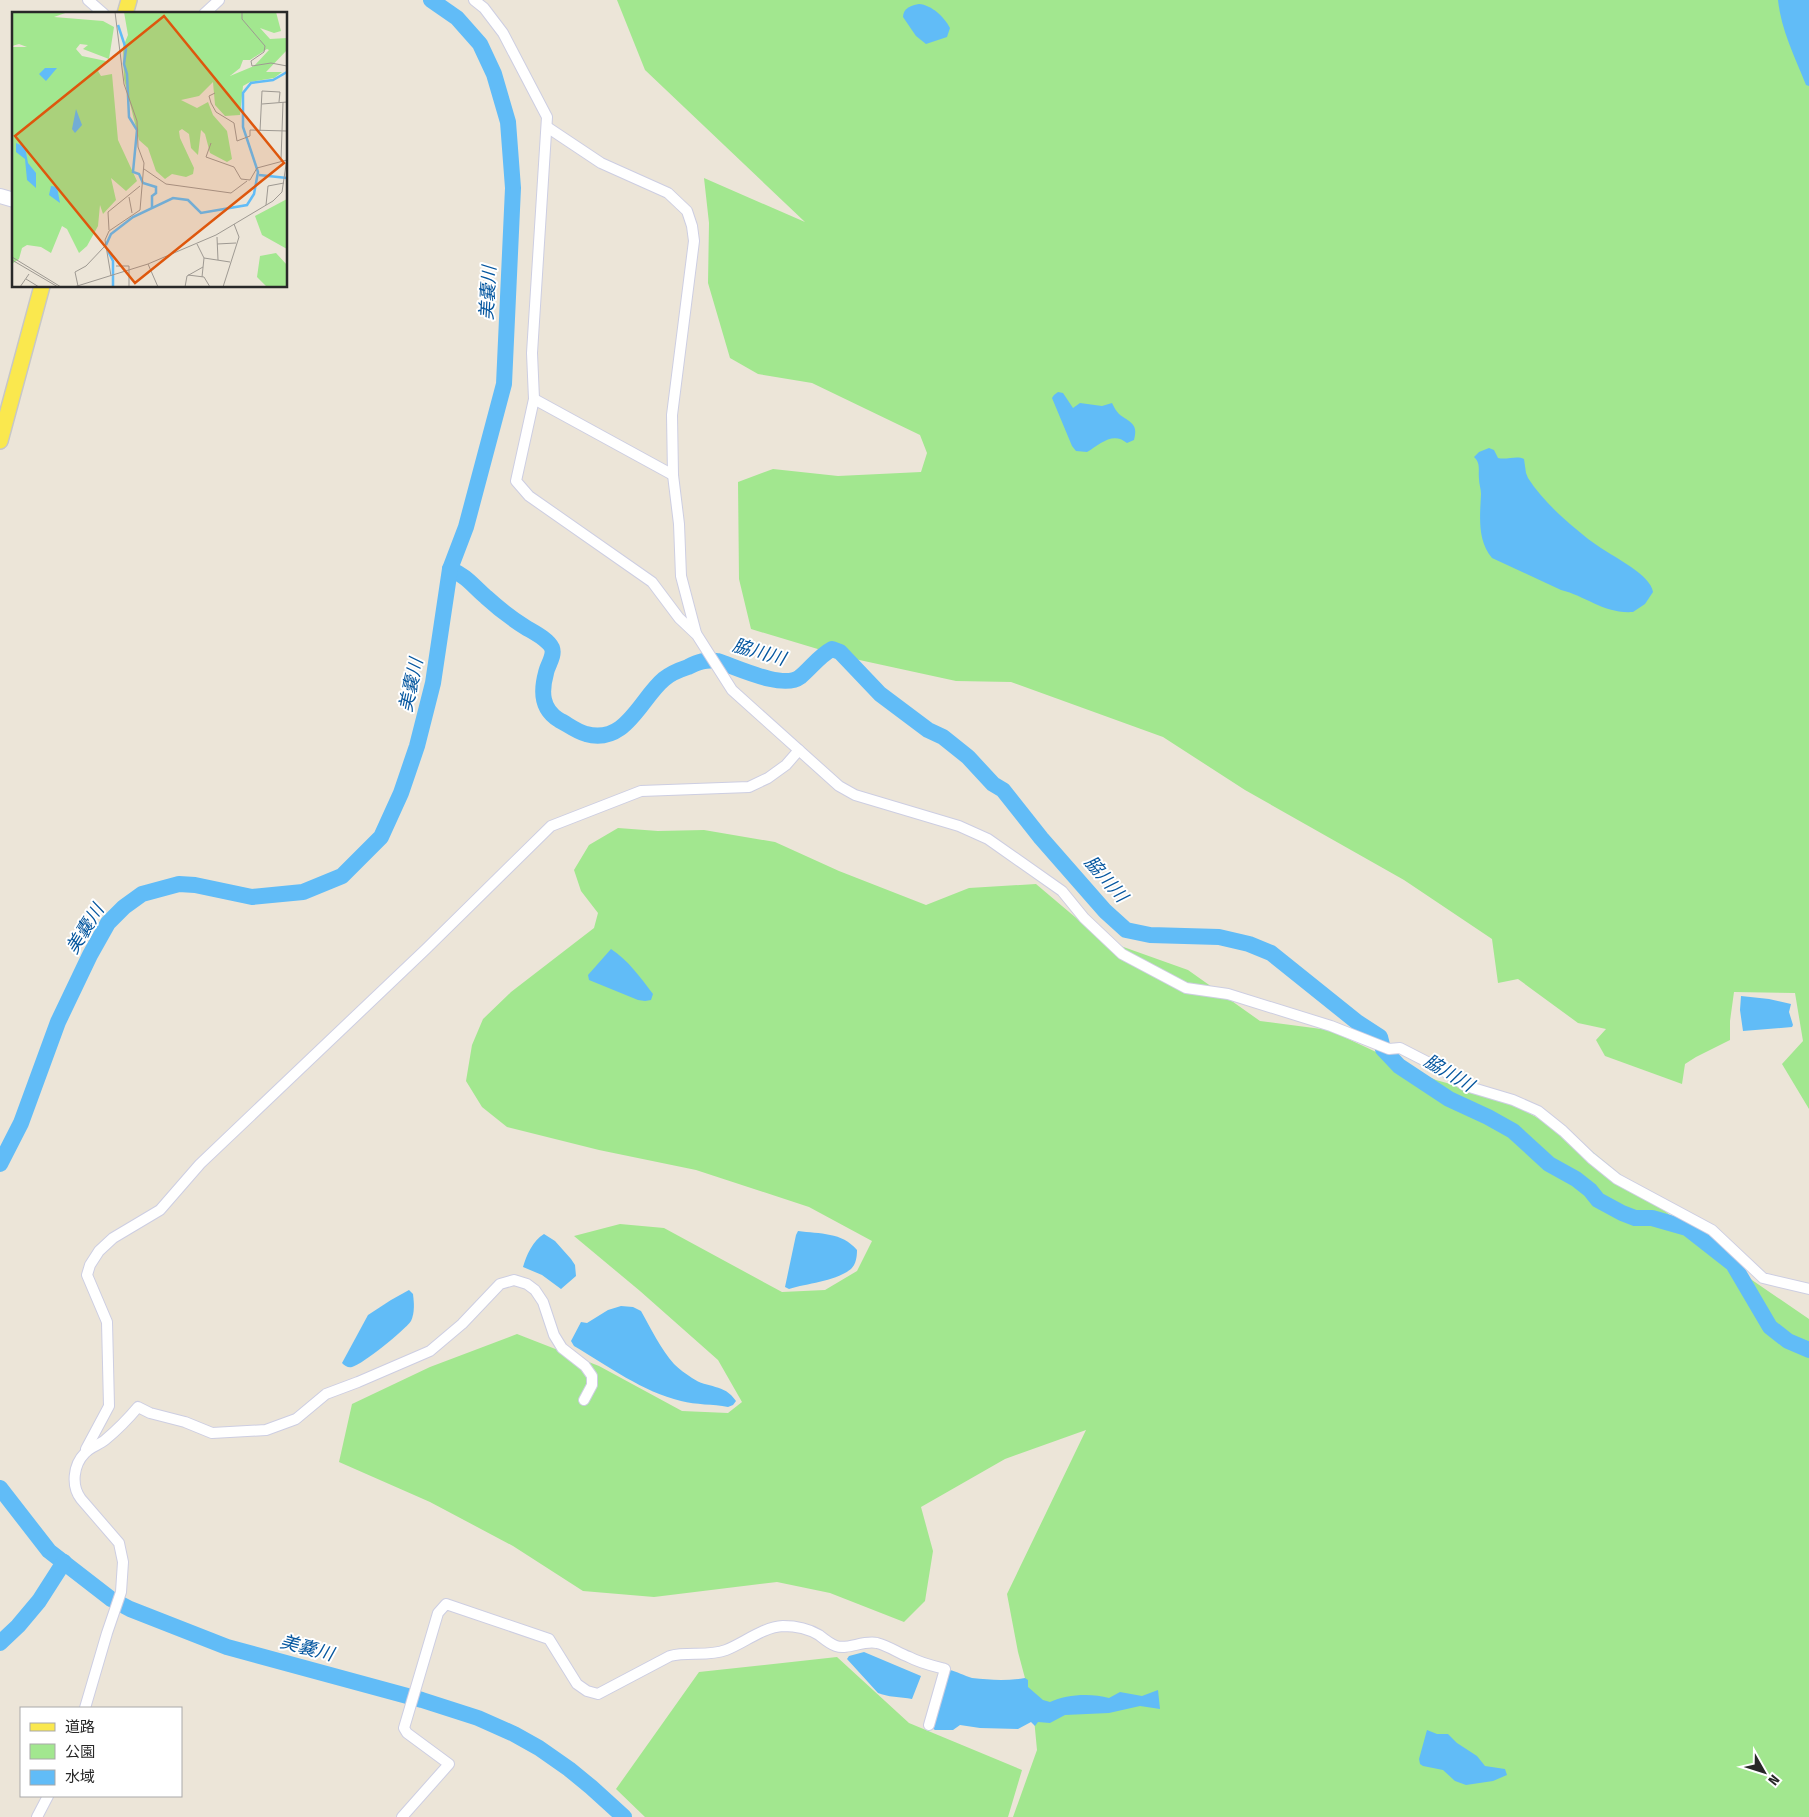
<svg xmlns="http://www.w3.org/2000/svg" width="1809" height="1817" font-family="'Fira Sans Condensed','Noto Sans JP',sans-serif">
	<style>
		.green { fill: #a2e78f }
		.water { fill: #61bcf7 }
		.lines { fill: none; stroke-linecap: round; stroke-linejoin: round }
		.river { stroke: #61bcf7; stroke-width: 16 }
		.street-casing { stroke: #cdcee2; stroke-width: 12 }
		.secondary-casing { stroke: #cdcee2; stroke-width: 16 }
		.primary-casing { stroke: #c7c7c7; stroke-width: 18 }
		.street { stroke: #fff; stroke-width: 10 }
		.secondary { stroke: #fff; stroke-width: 14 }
		.primary { stroke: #fae84e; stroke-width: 15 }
		.labels { text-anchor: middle; stroke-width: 4; stroke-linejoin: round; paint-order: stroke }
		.water-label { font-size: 18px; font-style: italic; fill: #04569f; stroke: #fff }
		.inset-river { fill: none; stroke: #61bcf7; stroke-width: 2.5 }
		.inset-road { fill: none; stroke: #9e9992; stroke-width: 1 }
		.view { fill: #de570d; fill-opacity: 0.15; stroke: #de570d; stroke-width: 2.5 }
		.inset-edge { fill: none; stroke: #282828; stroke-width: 2.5 }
	</style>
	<rect width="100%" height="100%" fill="#ece5d8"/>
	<g class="green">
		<polygon points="617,0 1809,0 1809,1109 1782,1064 1803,1041 1795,993 1734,992 1730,1021 1730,1040 1696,1057 1685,1064 1682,1084 1605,1056 1596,1040 1606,1029 1578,1023 1518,979 1498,983 1492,939 1404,880 1245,790 1163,737 1011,682 956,681 841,656 751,629 739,579 738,482 773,469 838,476 921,472 927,453 920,435 812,383 758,374 730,358 708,283 709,223 704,178 805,222 645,70"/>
		<polygon points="618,828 658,831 704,830 775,842 839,871 926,905 969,888 1036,884 1101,939 1188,970 1260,1021 1329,1030 1436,1080 1504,1099 1582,1143 1733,1267 1809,1319 1809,1817 1013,1817 1037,1750 1033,1708 1018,1652 1007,1594 1086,1430 1005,1459 921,1507 933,1551 925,1601 904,1622 830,1593 777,1582 654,1597 583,1591 513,1546 430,1502 339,1462 352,1404 430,1367 517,1334 599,1366 682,1411 728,1413 742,1402 718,1360 640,1291 574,1236 620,1224 664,1228 782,1292 825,1290 857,1271 872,1241 809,1207 696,1170 599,1150 507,1127 482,1107 466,1081 472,1045 483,1019 511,992 594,928 598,913 581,891 574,870 589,845"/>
		<polygon points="837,1657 909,1723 1022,1770 1008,1817 645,1817 616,1789 699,1672"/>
	</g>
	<g class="water">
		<path d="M1778,0H1809V86L1806,85C1795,57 1781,30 1778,0Z"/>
		<path d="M919,4C932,5 944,17 950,28L947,37L926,44L916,36L903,17C903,8 912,5 919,4Z"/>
		<path d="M1058,392L1063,393L1073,408L1080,403L1102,406L1112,403C1114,407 1116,411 1119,414C1129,422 1139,423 1134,440L1127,443C1113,431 1100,444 1087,452L1076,451L1072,446L1052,398L1054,395Z"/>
		<path d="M1489,448L1494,450L1498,458C1507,460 1517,455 1524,459L1526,473L1528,478C1541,498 1558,514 1576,529C1584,536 1592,542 1601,548C1614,557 1651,575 1653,592L1645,604L1633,612C1604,614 1586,596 1561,590L1492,558C1477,540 1480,516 1481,494C1481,489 1479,484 1479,479C1478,469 1481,464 1474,457L1479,452Z"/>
		<path d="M611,949C628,960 641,978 653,994L651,1000L645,1001L638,1000L589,980L588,975Z"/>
		<polygon points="1741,996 1769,999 1791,1004 1789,1012 1793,1025 1792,1027 1743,1031 1740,1010"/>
		<path d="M798,1231C820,1234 842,1232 857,1250C857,1257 856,1264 851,1269C834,1282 808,1283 789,1289L785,1287L796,1235Z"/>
		<path d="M544,1234L555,1241L571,1259L575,1265L576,1276L561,1289L542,1275L523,1267C526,1256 533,1240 544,1234Z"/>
		<path d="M409,1290L413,1294C414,1303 415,1312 411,1321C405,1330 363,1364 352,1367C348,1368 345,1366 342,1363L368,1315L391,1300Z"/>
		<path d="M621,1306L633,1307L641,1311C651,1329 661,1349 674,1364C679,1369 686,1374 692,1378C708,1389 724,1383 736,1401L733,1405L728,1407C713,1404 696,1405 681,1401C643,1392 608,1366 574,1346L571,1341L581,1322L587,1323L608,1310Z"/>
		<path d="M864,1652L921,1676L912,1699C901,1697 887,1697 878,1693L847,1659L849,1656Z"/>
		<path d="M949,1670C957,1671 964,1676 972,1678C990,1680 1007,1681 1025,1678L1028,1680V1687L1043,1700L1050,1702C1066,1694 1092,1693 1109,1698L1120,1692L1142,1696L1158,1690L1160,1709L1140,1706L1109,1713L1065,1715L1050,1723L1038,1722L1035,1726L1031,1722L1018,1729L980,1728L960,1725L953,1730H935L932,1728Z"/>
		<polygon points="1427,1730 1437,1734 1448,1734 1457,1743 1477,1756 1485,1766 1505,1769 1507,1775 1493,1781 1466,1785 1455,1781 1443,1770 1423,1766 1420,1764 1419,1759"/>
	</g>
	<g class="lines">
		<g class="river">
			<path d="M450,569C468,577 472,585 486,597C498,608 511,618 525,627C533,632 548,639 552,648C555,656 547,666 546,673C541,691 541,709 559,720C567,724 577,732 586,734C626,745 640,699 664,679C671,673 679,670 688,667C698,662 706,659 717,661C736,667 783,690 800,677C811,668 819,656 832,649L840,652L880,694L928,730L943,737L968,757L993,784L1003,790L1041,838L1105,911L1126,930L1150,935L1219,937L1249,944L1271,953L1357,1022L1380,1037L1383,1049L1399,1066L1449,1099L1488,1117L1513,1131L1549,1164L1576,1179L1590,1190L1598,1200L1622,1213L1635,1218H1652L1687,1228L1733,1264L1770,1327L1788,1341L1809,1350"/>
			<polyline points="0,1164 21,1123 58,1022 90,955 108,923 124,907 142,894 179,884 195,885 252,897 303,892 342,876 381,837 401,793 417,746 433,683 450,569 466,527 504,384 513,188 508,122 494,74 480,44 457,18 431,0"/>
			<polyline points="0,1488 49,1551 111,1599 130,1609 227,1647 422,1700 478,1718 514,1734 539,1748 569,1769 591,1787 624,1817"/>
			<polyline points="0,1643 18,1626 39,1601 64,1562"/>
		</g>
		<g class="street-casing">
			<g id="street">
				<polyline points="88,0 104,14"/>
				<polyline points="474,0 484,8 503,33 547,117 532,353 534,399 516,481 529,496 652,582 679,618 697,635 732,690 839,786 855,795 959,826 988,839 1062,891 1084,918 1122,954 1186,988 1228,994 1331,1026 1389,1049 1400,1048 1441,1069 1466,1086 1513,1100 1538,1111 1563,1131 1591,1158 1617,1179 1712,1230 1763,1278 1809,1289"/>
				<polyline points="204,14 219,0"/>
				<polyline points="547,127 601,163 668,193 687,211 692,226 694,241 672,415 673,475 679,524 681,576 696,633"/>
				<polyline points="534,399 673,475"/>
				<polyline points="87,1451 86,1449 109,1406 107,1322 87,1275 90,1265 99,1251 113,1238 160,1210 200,1164 426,949 551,826 641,791 749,787 768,778 786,765 799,750"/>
				<path d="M85,1708L107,1633L121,1592L123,1562L119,1543L81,1499C71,1486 73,1465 85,1453C90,1447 99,1445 105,1440C117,1430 128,1419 138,1407L150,1413L185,1422L212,1433L266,1430L296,1419L326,1394L358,1382L430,1351L462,1324L500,1284L514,1280L527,1284L535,1290L543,1302L554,1335L562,1348L585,1366L592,1376V1385L584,1400"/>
				<polyline points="37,1817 48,1796"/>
				<path d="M402,1817L449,1764L407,1733L404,1728L438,1613L446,1604L549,1639L577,1684L587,1691L598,1694L670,1656C688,1651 708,1657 726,1650C744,1643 763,1627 783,1626C795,1626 809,1629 819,1635C824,1639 830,1644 836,1646C848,1650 863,1640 877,1643C889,1646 898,1653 909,1657C920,1663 933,1666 945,1669L929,1725"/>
			</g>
		</g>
		<g class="secondary-casing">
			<polyline id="secondary" points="0,196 14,200"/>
		</g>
		<g class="primary-casing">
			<g id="primary">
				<polyline points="125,14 129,0"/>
				<polyline points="0,441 42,286"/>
			</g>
		</g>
		<use href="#street" class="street"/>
		<use href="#secondary" class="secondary"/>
		<use href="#primary" class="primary"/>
	</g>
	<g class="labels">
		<g class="water-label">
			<text transform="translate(488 293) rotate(-87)" y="6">美嚢川</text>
			<text transform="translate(759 652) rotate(16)" y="6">脇川川</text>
			<text transform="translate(411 685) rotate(-78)" y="6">美嚢川</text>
			<text transform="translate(1106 879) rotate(49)" y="6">脇川川</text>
			<text transform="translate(85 929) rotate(-58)" y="6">美嚢川</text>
			<text transform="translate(1449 1073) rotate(31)" y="6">脇川川</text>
			<text transform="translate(307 1648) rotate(15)" y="6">美嚢川</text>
		</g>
	</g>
	<g transform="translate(12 12)">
		<rect width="275" height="275" fill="#ece5d8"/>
		<path d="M0,0H56L42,5L91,9L102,15L97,47L71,37L76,33L68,32L64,37L70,44L94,49L86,59L89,64L100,62L106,128L125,169L114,179L99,166L104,188L91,202L88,193L86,214L75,234L67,241L55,217L50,214L39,241L29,235L15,233L10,236L7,247L0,252V35H15L7,32L0,34ZM112,0H264L269,19L262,21L248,16L258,27L275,26V38L254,60H270L262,66L238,70L231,74L228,103L213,104L203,93L201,70L187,84L169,88L185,96L196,90L201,103L215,119L220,147L215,150L198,141L193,122L189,118L186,143L179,136L177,122L170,117L167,119L168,126L182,156L181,162L174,165L160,162L153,167L144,159L136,136L127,128L112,67L111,35L116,23ZM255,37L257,38L242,54L218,64L228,56L231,48H238ZM275,187V237L250,223L243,204ZM264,241L275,253V275H255L245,265L248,244Z" fill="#a2e78f" fill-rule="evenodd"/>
		<path d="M33,56H45L34,69L27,62ZM64,97L70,113L63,121L60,117ZM4,131L13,135L16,151L24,161V176L15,168L13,147L4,140ZM39,174L45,175L48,191L37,183Z" fill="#61bcf7"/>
		<path class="inset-river" d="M106,13L114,37L112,52L115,62L117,105L125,118L121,160L127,162L131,171L144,175V181L140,184V197M247,163L275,166M94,233L99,222L121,205L161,186L176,188L189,201L235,193L242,182L246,160L231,115V81L239,71L261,68L275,60M96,239L101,249V275"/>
		<path class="inset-road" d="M230,0V7L253,34L252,40L239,49L240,54L259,51L275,54M203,81L197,84L199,91L204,100L222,111L225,129L238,124V118L275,119M250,92L275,90M248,119L250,79L268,80L267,90M199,131L194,145L222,155L229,167L238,168L245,156L275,148M269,148L271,90M132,157L154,172L219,181L235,169M117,185L120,201M254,193L256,174L272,171M97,218L96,200L128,174M205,225L206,248M185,232L192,246L190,265M205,232L224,231M0,245L49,275M192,246L218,250M0,248L46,275M136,252L146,275M104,254H117V275M176,263L192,265L198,275M99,264L93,228L97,219L128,198L132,151L126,135L125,109L112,72L103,0M14,267L27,275M66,274L63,260L74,254L92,235M8,275L17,262M62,275L136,252L204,223L261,189L270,180L275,146M173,275L175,264L191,255M211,275L227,225L222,212"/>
		<path class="view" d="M152,4L272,151L123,271L3,124Z"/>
		<rect width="275" height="275" class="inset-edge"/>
	</g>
	<rect x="20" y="1707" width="162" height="90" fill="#ffffff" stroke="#a9a9a9"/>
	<rect x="30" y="1723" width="25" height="8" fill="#fae84e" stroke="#a9a9a9"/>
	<text x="65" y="1732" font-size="15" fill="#282828">道路</text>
	<rect x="30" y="1744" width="25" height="15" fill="#a2e78f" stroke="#a9a9a9"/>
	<text x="65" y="1757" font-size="15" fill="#282828">公園</text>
	<rect x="30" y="1770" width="25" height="15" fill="#61bcf7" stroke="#a9a9a9"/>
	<text x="65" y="1782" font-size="15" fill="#282828">水域</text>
	<g transform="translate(1764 1772) rotate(129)" stroke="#ffffff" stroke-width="4" paint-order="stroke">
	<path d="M0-4L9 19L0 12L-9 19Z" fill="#282828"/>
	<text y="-8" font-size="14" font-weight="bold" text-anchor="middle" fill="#282828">N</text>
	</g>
</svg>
